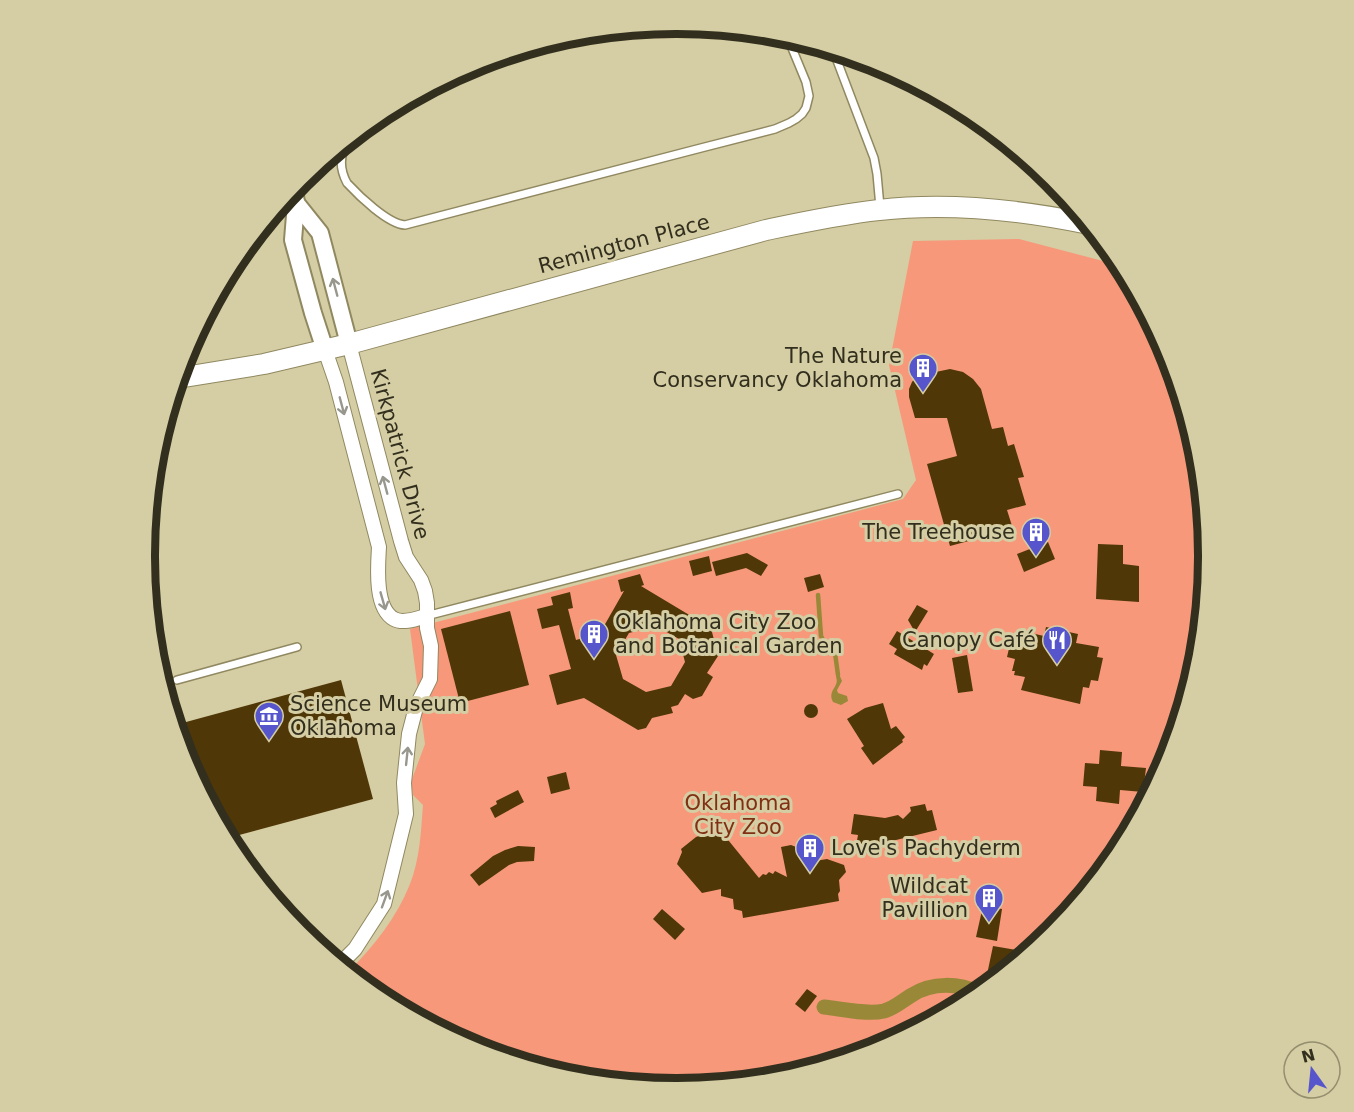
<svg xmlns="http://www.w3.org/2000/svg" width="1354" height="1112" font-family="'DejaVu Sans',sans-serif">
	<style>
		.green { fill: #f7987a }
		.water { fill: #988838 }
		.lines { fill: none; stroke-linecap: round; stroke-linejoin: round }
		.stream { stroke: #988838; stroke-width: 4.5 }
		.canal { stroke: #988838; stroke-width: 15 }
		.building { fill: #4f3708; fill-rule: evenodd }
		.service-casing { stroke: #908860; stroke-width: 10 }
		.minor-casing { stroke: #908860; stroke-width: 16 }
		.tertiary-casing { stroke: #908860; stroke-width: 20 }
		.secondary-casing { stroke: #908860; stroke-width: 22 }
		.service { stroke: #fff; stroke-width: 7 }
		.minor { stroke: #fff; stroke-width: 14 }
		.tertiary { stroke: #fff; stroke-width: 16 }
		.secondary { stroke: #fff; stroke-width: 20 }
		.oneway { stroke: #98978e }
		.labels { text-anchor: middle; stroke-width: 6; stroke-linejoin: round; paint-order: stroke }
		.street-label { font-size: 21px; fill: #322f1e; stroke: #d5cda3 }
		.poi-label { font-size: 21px; fill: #322f1e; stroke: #d5cda3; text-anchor: end }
		.park-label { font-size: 21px; fill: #813013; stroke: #d5cda3 }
		.rim { fill: none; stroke: #322f1e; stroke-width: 8 }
	</style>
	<rect width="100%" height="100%" fill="#d5cda3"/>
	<path class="green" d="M1019,239L1122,266L1169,353L1199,453L1209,556L1199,660L1168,760L1119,852L1053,932L972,999L880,1048L780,1078L677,1088L573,1078L473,1047L381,998L349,971C374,946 397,917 410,884C420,859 421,831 423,805L413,795L411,782L425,744L410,629L903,499L916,480L889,365L913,241Z"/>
	<path class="water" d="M839,674L842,681L837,690L838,693L847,696L848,701L841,705L833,702C827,690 840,687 836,677Z"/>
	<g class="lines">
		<polyline class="stream" points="818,595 821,636 825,644 831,648 835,653 838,675"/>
		<path class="canal" d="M824,1007C842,1009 867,1015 884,1011C895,1008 903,1000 912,995C932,982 959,983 979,993"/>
	</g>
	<g class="building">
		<polygon points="929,366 931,373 950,369 963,372 973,379 981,389 992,429 1003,427 1008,446 1014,444 1024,477 1018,478 1026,505 1007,510 1013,529 950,546 927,464 957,456 947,418 915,418 909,397 909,389 912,382 920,371"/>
		<polygon points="1048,542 1055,559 1024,572 1017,554"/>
		<polygon points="1098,544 1123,545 1123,564 1139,566 1139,602 1096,599"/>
		<polygon points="747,553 768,565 761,576 746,568 716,576 712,562"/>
		<polygon points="709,556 712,571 693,576 689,561"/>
		<path d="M640,574L644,585L641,586L711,628L718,656L707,673L713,677L702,696L693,699L685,694L678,705L671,707L673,713L652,718L646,728L638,730L584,698L557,705L549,675L571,669L559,625L542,629L537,609L553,605L551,597L570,592L573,608L568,609L576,640L600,633L624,591L621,592L618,580ZM656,626L679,639L685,662L671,686L646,692L623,679L616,655L629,633Z"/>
		<polygon points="820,574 824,587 808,592 804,578"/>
		<polygon points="917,605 928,611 915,632 908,620"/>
		<polygon points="510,611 529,685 460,703 441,629"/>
		<polygon points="1046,627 1078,634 1076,643 1099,647 1097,657 1103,658 1098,681 1091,680 1089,688 1083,687 1080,704 1021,690 1025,677 1014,675 1015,671 1012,671 1015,659 1007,657 1011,640 1019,642 1022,631 1044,636"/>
		<polygon points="897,631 934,654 927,666 924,664 922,670 894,654 897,649 889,644"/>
		<polygon points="967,655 973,691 958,693 952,658"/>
		<polygon points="341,680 373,799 228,838 185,759 175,725"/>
		<polygon points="883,703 891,729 896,726 905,737 902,740 903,742 873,765 861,748 864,746 847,719 865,708"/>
		<circle cx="811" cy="711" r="7"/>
		<polygon points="1100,750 1122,752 1121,766 1146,768 1143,792 1120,790 1119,804 1096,801 1097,787 1083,786 1085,763 1099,764"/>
		<polygon points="566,772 570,789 551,794 547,777"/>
		<polygon points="518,790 524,802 495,818 490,808 497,804 496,801"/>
		<polygon points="925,804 927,811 932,810 937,830 892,841 891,846 880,845 879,850 877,850 876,855 860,852 861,847 856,846 858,835 851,834 854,814 885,818 898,815 903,819 911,811 910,807"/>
		<polygon points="715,830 720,830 759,878 763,874 766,875 769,872 773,874 775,871 787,877 781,847 791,845 814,854 815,861 827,859 844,865 846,872 839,880 840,891 838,894 839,901 743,918 742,911 734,909 733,899 721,896 721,889 702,893 677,864 682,852 681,849 696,837"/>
		<polygon points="518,846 535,847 534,861 517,862 509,865 479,886 470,875 493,856 505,850"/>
		<polygon points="983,906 1002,909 997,941 976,937"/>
		<polygon points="662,909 685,929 675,940 653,919"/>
		<polygon points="993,946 1029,952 984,989"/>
		<polygon points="807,989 817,996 805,1012 795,1004"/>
	</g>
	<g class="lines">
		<g class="service-casing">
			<g id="service">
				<polyline points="833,50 874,158 877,174 880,207"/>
				<path d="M349,140C339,154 339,168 347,183C359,196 388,224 405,225L701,148L775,129L789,123L796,119L802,114L806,108L809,96L806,82L787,36"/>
				<polyline points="426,616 898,494"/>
				<polyline points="177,680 297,647"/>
			</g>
		</g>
		<g class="minor-casing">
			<g id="minor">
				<path d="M325,350L336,382L379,547C378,565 374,608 394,619C403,624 416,619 426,616"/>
				<polyline points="340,964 355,949 384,904 406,814 404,783 409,734 416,707 430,679 431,646 427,628 427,603 425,591 421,580 406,557 401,541 349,344"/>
			</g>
		</g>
		<g class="tertiary-casing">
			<g id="tertiary">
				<polyline points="294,188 296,203 293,240 313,313 325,350"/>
				<polyline points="296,203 320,233 349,344"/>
			</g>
		</g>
		<g class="secondary-casing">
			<path id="secondary" d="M178,378L264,364L349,344L766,230C804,222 841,214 879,210C949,202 1021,210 1089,224"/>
		</g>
		<use href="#service" class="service"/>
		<use href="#minor" class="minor"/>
		<use href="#tertiary" class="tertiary"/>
		<use href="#secondary" class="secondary"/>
	</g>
	<defs><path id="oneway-shaft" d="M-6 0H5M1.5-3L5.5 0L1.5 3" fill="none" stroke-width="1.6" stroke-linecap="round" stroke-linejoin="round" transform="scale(1.5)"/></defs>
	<g class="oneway">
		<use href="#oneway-shaft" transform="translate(335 287) rotate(-105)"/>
		<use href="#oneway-shaft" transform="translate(342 406) rotate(75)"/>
		<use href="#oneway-shaft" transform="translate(385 485) rotate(-105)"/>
		<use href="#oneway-shaft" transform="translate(383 601) rotate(74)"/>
		<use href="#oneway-shaft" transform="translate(407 756) rotate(-84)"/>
		<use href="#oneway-shaft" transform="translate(385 899) rotate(-70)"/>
	</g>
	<defs>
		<g id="building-pin" transform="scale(1.5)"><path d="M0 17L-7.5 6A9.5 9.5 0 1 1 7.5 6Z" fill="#5655cc" stroke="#d5cda3"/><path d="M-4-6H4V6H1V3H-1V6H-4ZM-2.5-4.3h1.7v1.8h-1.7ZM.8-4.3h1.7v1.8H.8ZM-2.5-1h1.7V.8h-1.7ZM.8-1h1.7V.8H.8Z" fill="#fff"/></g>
		<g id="restaurant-pin" transform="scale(1.5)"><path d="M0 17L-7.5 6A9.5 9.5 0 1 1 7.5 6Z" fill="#5655cc" stroke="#d5cda3"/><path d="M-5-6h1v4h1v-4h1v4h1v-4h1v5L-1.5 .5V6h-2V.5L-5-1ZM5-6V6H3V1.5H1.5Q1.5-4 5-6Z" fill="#fff"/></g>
		<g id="museum-pin" transform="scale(1.5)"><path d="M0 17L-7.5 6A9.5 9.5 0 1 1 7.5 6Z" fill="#5655cc" stroke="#d5cda3"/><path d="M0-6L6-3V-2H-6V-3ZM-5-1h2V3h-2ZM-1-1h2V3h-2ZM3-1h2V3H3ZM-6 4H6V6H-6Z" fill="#fff"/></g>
	</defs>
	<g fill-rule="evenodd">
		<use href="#building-pin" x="923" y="368"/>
		<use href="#building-pin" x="1036" y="532"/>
		<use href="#building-pin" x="594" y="634"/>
		<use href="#restaurant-pin" x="1057" y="640"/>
		<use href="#museum-pin" x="269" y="716"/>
		<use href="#building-pin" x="810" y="848"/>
		<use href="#building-pin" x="989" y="898"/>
	</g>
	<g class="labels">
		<g class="street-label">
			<text transform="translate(624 244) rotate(-15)" y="7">Remington Place</text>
			<text transform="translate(400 454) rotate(75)" y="7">Kirkpatrick Drive</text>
		</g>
		<g class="poi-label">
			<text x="902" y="363">The Nature<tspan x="902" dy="24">Conservancy Oklahoma</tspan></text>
			<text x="1015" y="539">The Treehouse</text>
			<text x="615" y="629" text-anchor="start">Oklahoma City Zoo<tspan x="615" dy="24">and Botanical Garden</tspan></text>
			<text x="1036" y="647">Canopy Café</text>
			<text x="290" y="711" text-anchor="start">Science Museum<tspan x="290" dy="24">Oklahoma</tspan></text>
			<text x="831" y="855" text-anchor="start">Love's Pachyderm</text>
			<text x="968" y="893">Wildcat<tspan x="968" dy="24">Pavillion</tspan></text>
		</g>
		<g class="park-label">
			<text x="738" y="810">Oklahoma<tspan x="738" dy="24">City Zoo</tspan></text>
		</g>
	</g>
	<path d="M0 0H1354V1112H0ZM676 34H677A521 521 0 0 1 1198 555V557A521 521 0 0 1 677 1078H676A521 521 0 0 1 155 557V555A521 521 0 0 1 676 34Z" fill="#d5cda3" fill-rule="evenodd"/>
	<path class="rim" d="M676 34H677A521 521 0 0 1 1198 555V557A521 521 0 0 1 677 1078H676A521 521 0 0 1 155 557V555A521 521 0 0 1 676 34Z"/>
	<g transform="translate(1312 1070) rotate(345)"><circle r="28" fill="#d5cda3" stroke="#948e6e" stroke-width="1.5"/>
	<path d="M0-4.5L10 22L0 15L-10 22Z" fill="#5655cc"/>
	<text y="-9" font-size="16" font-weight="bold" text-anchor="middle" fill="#322f1e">N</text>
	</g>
</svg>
